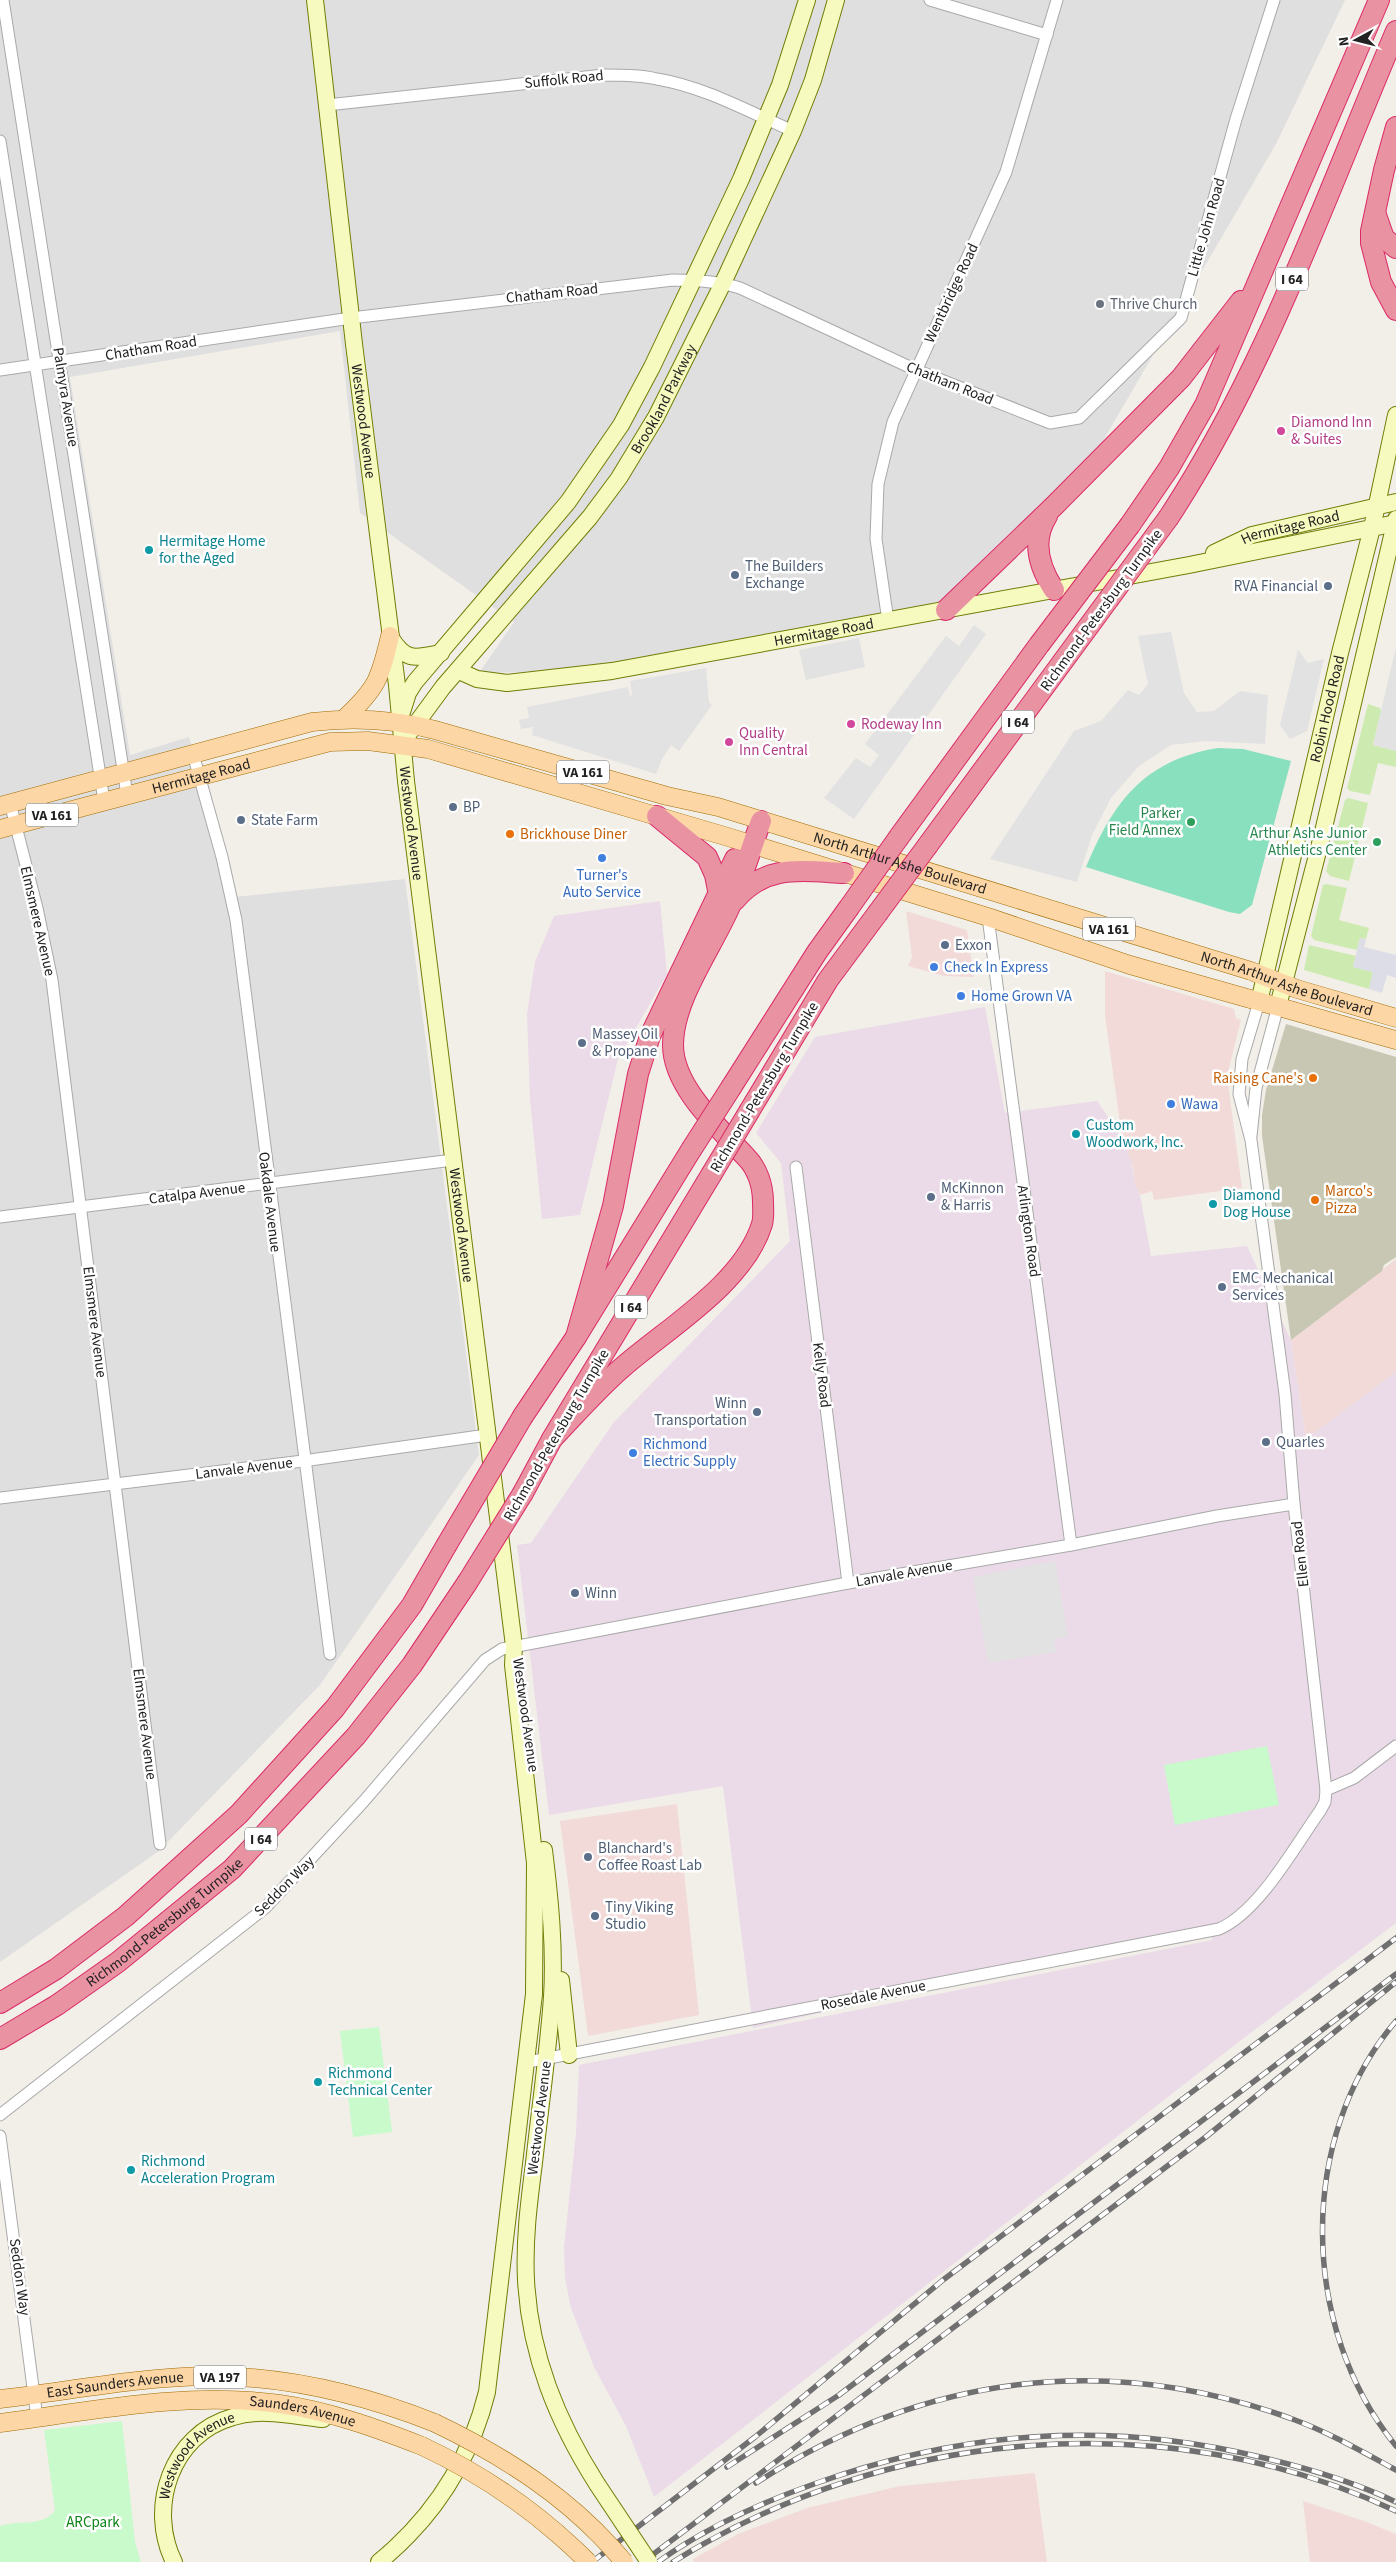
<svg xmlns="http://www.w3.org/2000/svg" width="1396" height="2562" font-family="'Source Sans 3',sans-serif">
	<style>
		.residential { fill: #e0dfdf }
		.commercial { fill: #f2dad9 }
		.industrial { fill: #ebdbe8 }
		.construction { fill: #c7c7b4 }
		.grass { fill: #cdebb0 }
		.park { fill: #c8facc }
		.pitch { fill: #88e0be }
		.parking { fill: #e2e2e2 }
		.plaza { fill: #dddde8 }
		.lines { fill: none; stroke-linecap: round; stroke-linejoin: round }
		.street-casing { stroke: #a9a9a9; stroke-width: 13 }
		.secondary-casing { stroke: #707d05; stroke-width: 18 }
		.primary-casing { stroke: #a06b00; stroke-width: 19 }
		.highway-casing { stroke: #dc2a67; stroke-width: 22 }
		.street { stroke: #fff; stroke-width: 11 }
		.secondary { stroke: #f7fabf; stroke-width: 16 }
		.primary { stroke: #fcd6a4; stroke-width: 18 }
		.highway { stroke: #e892a2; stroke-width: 20 }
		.rail-casing { stroke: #707070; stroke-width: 5.5 }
		.rail { stroke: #fff; stroke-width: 4; stroke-dasharray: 11; stroke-linecap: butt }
		.secondary-bridge-casing { stroke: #707d05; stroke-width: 18; stroke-linecap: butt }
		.primary-bridge-casing { stroke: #a06b00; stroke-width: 19; stroke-linecap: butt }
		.highway-bridge-casing { stroke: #dc2a67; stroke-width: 22; stroke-linecap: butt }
		.secondary-bridge { stroke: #f7fabf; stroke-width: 16 }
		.primary-bridge { stroke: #fcd6a4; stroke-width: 18 }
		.highway-bridge { stroke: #e892a2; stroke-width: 20 }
		.worship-dot { fill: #6b7280; stroke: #fff; stroke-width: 2 }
		.hotel-dot { fill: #d1479c; stroke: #fff; stroke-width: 2 }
		.culture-dot { fill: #0f9aa8; stroke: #fff; stroke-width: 2 }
		.service-dot { fill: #5c6f8a; stroke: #fff; stroke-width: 2 }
		.leisure-dot { fill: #2e9e5b; stroke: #fff; stroke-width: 2 }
		.food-dot { fill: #e8710a; stroke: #fff; stroke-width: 2 }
		.shop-dot { fill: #3f7fe0; stroke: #fff; stroke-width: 2 }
		.labels { text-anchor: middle; stroke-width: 5; stroke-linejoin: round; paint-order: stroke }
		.shield { fill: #fff; stroke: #646464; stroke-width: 1 }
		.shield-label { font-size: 14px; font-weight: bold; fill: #222 }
		.street-label { font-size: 15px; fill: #222; stroke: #fff }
		.worship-label { font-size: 15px; fill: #5b616d; stroke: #fff; text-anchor: start }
		.hotel-label { font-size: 15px; fill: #b23c85; stroke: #fff; text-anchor: start }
		.culture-label { font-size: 15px; fill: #0d838f; stroke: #fff; text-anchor: start }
		.service-label { font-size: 15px; fill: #4e5e75; stroke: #fff; text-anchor: start }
		.leisure-label { font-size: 15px; fill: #27864d; stroke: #fff; text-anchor: end }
		.food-label { font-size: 15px; fill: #c56008; stroke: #fff; text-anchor: start }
		.shop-label { font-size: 15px; fill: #366cbe; stroke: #fff; text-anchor: start }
		.park-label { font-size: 15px; fill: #0c8416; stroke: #fff }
	</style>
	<rect width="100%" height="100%" fill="#f2efe9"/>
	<polygon class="residential" points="0,0 1345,0 1276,144 1100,446 944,609 584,671 479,673 514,622 360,513 340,331 70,377 130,755 189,737 234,897 405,879 479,1455 320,1685 159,1851 0,1962"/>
	<g class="commercial">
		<polygon points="906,911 967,930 974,977 944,976 908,966 912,957"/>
		<polygon points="1105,971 1234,1009 1236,1018 1241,1020 1227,1076 1242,1188 1154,1200 1152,1191 1140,1195 1135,1184 1133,1168 1122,1137 1105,1016"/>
		<polygon points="1396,1259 1396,1372 1306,1439 1291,1340"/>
		<polygon points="677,1804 699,2015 588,2036 560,1821"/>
		<polygon points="1035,2473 1047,2562 694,2562 693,2559 738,2534 807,2508 900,2486"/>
		<polygon points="1303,2501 1364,2521 1396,2534 1396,2562 1310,2562"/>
	</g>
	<g class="industrial">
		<polygon points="660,901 667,974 618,1059 580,1215 542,1219 530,1099 527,1014 535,962 554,916"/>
		<polygon points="985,1007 1005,1113 1097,1101 1122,1137 1131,1161 1135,1184 1140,1195 1151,1256 1247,1246 1291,1340 1306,1439 1396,1372 1396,1923 1236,2044 654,2497 626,2426 594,2367 571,2308 565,2278 564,2247 576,2133 579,2065 1212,1940 1208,1925 753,2028 723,1786 549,1815 517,1545 531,1543 614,1422 790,1241 781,1163 756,1133 815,1037"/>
	</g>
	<polygon class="construction" points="1286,1024 1396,1057 1396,1257 1384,1265 1382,1271 1291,1340 1262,1136 1262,1115 1266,1090"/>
	<g class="grass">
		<polygon points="1368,704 1380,708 1381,711 1373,745 1396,751 1396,767 1378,763 1370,795 1350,791 1347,788"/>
		<polygon points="1348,798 1368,803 1349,881 1330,876 1326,871 1345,800"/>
		<polygon points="1326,884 1347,888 1339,920 1369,928 1366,939 1360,938 1357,950 1314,940 1311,936 1323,885"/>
		<polygon points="1309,945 1356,956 1353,967 1373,972 1369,989 1304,970"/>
	</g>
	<g class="park">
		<polygon points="1267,1746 1279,1805 1175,1825 1164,1765"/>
		<polygon points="379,2027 392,2132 353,2137 340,2031"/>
		<path d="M122,2421L135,2542L141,2562H0V2526C17,2520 45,2527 55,2510L44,2430Z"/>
	</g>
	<path class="pitch" d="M1218,748L1243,749L1291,761L1252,905L1240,914L1229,912L1086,867C1113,802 1144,760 1218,748Z"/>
	<g class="parking">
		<polygon points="974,625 986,634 854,819 824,798 856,758 870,767 879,755 865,744 946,636 959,646"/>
		<polygon points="1171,632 1184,693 1197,712 1214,711 1240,691 1268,695 1265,744 1205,741 1171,745 1139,766 1111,798 1092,835 1077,882 990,859 1074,731 1101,721 1128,690 1139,695 1148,684 1138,636"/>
		<polygon points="859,638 865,667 806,680 799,650"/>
		<polygon points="1396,647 1396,751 1373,745"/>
		<polygon points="1298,650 1308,663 1324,659 1307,731 1290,739 1280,725"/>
		<polygon points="706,668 709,702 712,705 679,751 671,745 662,759 656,774 532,735 533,727 521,729 519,720 529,718 527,707 628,687 630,696 632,695 630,681"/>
		<polygon points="1055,1561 1068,1636 1054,1639 1056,1652 988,1663 973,1577"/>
	</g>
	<polygon class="plaza" points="1360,938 1366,939 1364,947 1396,955 1396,978 1387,975 1382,993 1369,989 1373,972 1353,967"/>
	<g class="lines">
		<g class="street-casing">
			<g id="street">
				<polyline points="3,0 127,795"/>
				<polyline points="930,0 1047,35"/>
				<path d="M327,105L604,75C622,75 640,75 657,79C705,87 749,112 793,131"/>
				<polyline points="0,141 104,801"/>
				<path d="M0,370L351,318L673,280C696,280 718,281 740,288L916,370L1050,423L1079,418L1181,318L1236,119L1274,0"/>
				<polyline points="888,621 876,539 878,484 893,422 1006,172 1057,0"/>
				<polyline points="193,754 222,857 236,920 330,1654"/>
				<polyline points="10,803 37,908 52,980 160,1844"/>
				<polyline points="988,917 1071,1545"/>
				<polyline points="1251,1136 1256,1088 1278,1006"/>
				<polyline points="796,1167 848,1583"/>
				<polyline points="0,1217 453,1160"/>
				<polyline points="0,1498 303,1461 487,1435"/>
				<polyline points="1326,1790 1354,1778 1396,1746"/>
				<path d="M528,2062L1219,1929C1259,1912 1295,1846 1320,1811L1325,1802L1326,1790L1294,1504L1285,1394L1251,1140L1239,1094L1242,1059L1259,1002"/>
				<polyline points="0,2115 265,1908 364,1801 485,1660 502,1649 848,1583 1071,1545 1217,1516 1294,1504"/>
				<polyline points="0,2136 37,2418"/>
			</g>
		</g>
		<g class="secondary-casing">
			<g id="secondary">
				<path id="s1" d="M315,0L354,344L397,685L406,781L514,1646L513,1665L535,1863L534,1994L487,2392C470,2461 434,2517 379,2562"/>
				<path id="s2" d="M1214,553L1252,535L1396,502"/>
				<path d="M391,638C406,662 415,658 441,653"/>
				<path id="s3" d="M459,671L477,679L507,683L612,671L1189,565L1396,523"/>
				<polyline points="402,712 408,693 415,682 568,502 621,425 652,367 741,179 780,85 807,0"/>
				<path id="s4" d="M407,736L443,687L590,517L619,478L656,417L723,283L793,131L813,80L836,0"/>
				<path id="s5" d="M1259,1002L1340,653L1372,528L1396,415"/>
				<polyline points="1278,1006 1322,836 1396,519"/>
				<path d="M544,1850C550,1899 555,1948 552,1997C548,2053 540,2108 534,2163C529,2202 524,2240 526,2280C530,2355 557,2421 597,2484"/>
				<polyline points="561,1980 569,2055"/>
				<path id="s6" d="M174,2562C147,2508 171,2434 233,2417C262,2408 293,2416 323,2419"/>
			</g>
		</g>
		<g class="primary-casing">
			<g id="primary">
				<path d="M345,718C377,688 380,679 390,636"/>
				<path id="s7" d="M0,806L312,722C353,717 394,719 435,730L667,796L718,807L1251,971L1297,989L1396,1018"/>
				<path id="s8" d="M0,829L330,742L368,741L428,749L728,837L988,917L1130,965L1396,1040"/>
				<path id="s9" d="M0,2399C69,2391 139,2377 208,2376C287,2376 362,2394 435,2423"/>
				<path id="s10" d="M0,2423C92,2411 188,2391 280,2404C329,2411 376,2428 422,2446"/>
			</g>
		</g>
		<g class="highway-casing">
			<g id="highway">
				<polyline points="1396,127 1384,170 1371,231 1371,243 1381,282 1396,310"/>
				<polyline points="1376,215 1384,238 1396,248"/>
				<path d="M1047,516C1031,541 1039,567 1054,590"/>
				<path d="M1169,517C1267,367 1326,195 1396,31"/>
				<polyline points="1130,525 1169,468 1205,405 1379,0"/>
				<polyline points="946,610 1054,506 1181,378 1241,301"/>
				<polyline points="657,816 707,857 715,875 719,895"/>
				<polyline points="899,837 1039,645"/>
				<polyline points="928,845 1108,600"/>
				<path d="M735,900C765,864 801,871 844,873"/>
				<polyline points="732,1086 817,952 848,909"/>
				<polyline points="750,1110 828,980 877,914"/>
				<polyline points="576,1337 613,1206 638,1074 650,1036 735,859"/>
				<polyline points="523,1416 576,1337 691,1150"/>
				<path d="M552,1439C575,1415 598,1388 624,1366C669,1327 744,1283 762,1224C764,1217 763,1209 763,1202C763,1185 757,1168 746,1157C719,1128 673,1087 673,1045C673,999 712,948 730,906C742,879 751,849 761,821"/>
				<polyline points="523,1493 552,1439 711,1175"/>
				<polyline points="0,2003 56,1969 126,1916 239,1814 335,1708 412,1605 446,1546"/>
				<path id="s11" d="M0,2039L57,2005L118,1962L232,1869L356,1736L412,1665L467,1583"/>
			</g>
		</g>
		<use href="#street" class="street"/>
		<use href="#secondary" class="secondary"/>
		<use href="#primary" class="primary"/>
		<use href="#highway" class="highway"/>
		<g class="rail-casing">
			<g id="rail">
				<path d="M1396,2021C1296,2138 1300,2329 1396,2446"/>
				<polyline points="727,2467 839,2395 1396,1974"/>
				<path d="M756,2483C923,2375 1107,2350 1295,2420C1330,2433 1363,2452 1396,2470"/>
				<polyline points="592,2562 755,2437 943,2280 1396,1938"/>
				<polyline points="643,2562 1207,2136 1396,1982"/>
				<path d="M658,2562C705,2528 760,2503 814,2484C962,2431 1107,2420 1260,2457C1307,2468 1352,2481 1396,2502"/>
				<path d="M673,2562C887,2428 1166,2403 1396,2511"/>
			</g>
		</g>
		<use href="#rail" class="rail"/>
		<g class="secondary-bridge-casing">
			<polyline id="secondary-bridge" points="597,2484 649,2562"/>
		</g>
		<g class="primary-bridge-casing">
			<g id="primary-bridge">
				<path d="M435,2423C506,2457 573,2500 624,2562"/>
				<path d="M422,2446C484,2475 539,2513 588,2562"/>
			</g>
		</g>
		<g class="highway-bridge-casing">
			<g id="highway-bridge">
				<polyline points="1108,600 1169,517"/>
				<polyline points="1039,645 1130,525"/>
				<polyline points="848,909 899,837"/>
				<polyline points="877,914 928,845"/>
				<polyline points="691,1150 732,1086"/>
				<polyline points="711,1175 750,1110"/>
				<polyline points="446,1546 523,1416"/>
				<polyline points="467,1583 523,1493"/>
			</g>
		</g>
		<use href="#secondary-bridge" class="secondary-bridge"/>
		<use href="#primary-bridge" class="primary-bridge"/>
		<use href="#highway-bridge" class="highway-bridge"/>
	</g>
	<circle class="worship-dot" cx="1100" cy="304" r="5"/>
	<g class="hotel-dot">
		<circle cx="1281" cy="431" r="5"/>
		<circle cx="851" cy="724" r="5"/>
		<circle cx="729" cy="742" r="5"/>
	</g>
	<g class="culture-dot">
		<circle cx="149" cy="550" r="5"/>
		<circle cx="1076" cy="1134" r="5"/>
		<circle cx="1213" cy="1204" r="5"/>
		<circle cx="318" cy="2082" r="5"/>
		<circle cx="131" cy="2170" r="5"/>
	</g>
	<g class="service-dot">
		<circle cx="735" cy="575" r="5"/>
		<circle cx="1328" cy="586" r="5"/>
		<circle cx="453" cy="807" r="5"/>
		<circle cx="241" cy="820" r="5"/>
		<circle cx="945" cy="945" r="5"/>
		<circle cx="582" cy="1043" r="5"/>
		<circle cx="931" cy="1197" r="5"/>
		<circle cx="1222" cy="1287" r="5"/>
		<circle cx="757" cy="1412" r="5"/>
		<circle cx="1266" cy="1442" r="5"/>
		<circle cx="575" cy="1593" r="5"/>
		<circle cx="588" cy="1857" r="5"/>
		<circle cx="595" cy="1916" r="5"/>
	</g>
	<g class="leisure-dot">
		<circle cx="1191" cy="822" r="5"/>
		<circle cx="1377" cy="842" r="5"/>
	</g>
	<g class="food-dot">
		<circle cx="510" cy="834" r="5"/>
		<circle cx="1313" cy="1078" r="5"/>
		<circle cx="1315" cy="1200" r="5"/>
	</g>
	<g class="shop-dot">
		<circle cx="602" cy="858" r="5"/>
		<circle cx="934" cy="967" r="5"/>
		<circle cx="961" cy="996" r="5"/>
		<circle cx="1171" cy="1104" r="5"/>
		<circle cx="633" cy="1453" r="5"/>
	</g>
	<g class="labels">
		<g class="shield">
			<rect x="1276" y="267.5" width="32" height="23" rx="4"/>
			<rect x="1002" y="710.5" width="32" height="23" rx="4"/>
			<rect x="557" y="760.5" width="52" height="23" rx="4"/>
			<rect x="26" y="803.5" width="52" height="23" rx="4"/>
			<rect x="1083" y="917.5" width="52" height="23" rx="4"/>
			<rect x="615" y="1295.5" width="32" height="23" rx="4"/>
			<rect x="245" y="1827.5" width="32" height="23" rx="4"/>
			<rect x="194" y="2365.5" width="52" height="23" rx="4"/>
		</g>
		<g class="shield-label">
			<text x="1292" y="284">I 64</text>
			<text x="1018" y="727">I 64</text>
			<text x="583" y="777">VA 161</text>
			<text x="52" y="820">VA 161</text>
			<text x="1109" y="934">VA 161</text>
			<text x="631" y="1312">I 64</text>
			<text x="261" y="1844">I 64</text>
			<text x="220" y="2382">VA 197</text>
		</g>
		<g class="street-label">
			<text transform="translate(564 79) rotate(-6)" y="5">Suffolk Road</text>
			<text transform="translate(1206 227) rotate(-74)" y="5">Little John Road</text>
			<text transform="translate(552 293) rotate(-6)" y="5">Chatham Road</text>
			<text transform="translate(951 293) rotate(-65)" y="5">Wentbridge Road</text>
			<text transform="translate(151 348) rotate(-9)" y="5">Chatham Road</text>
			<text transform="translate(950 383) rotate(22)" y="5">Chatham Road</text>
			<text transform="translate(66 397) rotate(81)" y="5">Palmyra Avenue</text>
			<text dy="5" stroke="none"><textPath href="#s4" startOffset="425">Brookland Parkway</textPath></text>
			<text dy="5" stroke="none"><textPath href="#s1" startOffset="424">Westwood Avenue</textPath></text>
			<text dy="5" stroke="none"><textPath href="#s2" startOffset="81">Hermitage Road</textPath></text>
			<text transform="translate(1101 610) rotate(-54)" y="5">Richmond-Petersburg Turnpike</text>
			<text dy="5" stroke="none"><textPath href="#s3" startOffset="371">Hermitage Road</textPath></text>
			<text dy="5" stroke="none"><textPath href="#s5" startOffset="301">Robin Hood Road</textPath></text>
			<text dy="5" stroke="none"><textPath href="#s8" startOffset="208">Hermitage Road</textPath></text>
			<text dy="5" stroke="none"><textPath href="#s1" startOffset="829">Westwood Avenue</textPath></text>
			<text dy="5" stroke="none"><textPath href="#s7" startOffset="931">North Arthur Ashe Boulevard</textPath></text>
			<text transform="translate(38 921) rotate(77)" y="5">Elmsmere Avenue</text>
			<text dy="5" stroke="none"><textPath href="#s7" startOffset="1336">North Arthur Ashe Boulevard</textPath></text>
			<text transform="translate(764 1087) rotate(-59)" y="5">Richmond-Petersburg Turnpike</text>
			<text transform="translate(197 1193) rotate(-7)" y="5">Catalpa Avenue</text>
			<text transform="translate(270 1202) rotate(83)" y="5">Oakdale Avenue</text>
			<text dy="5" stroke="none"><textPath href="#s1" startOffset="1234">Westwood Avenue</textPath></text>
			<text transform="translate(1029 1231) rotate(82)" y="5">Arlington Road</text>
			<text transform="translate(95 1322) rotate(83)" y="5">Elmsmere Avenue</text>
			<text transform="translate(822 1375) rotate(83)" y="5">Kelly Road</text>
			<text transform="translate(556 1435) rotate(-60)" y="5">Richmond-Petersburg Turnpike</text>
			<text transform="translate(244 1468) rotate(-7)" y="5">Lanvale Avenue</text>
			<text transform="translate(1300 1554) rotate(-96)" y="5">Ellen Road</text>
			<text transform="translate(904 1573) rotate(-10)" y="5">Lanvale Avenue</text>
			<text transform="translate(526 1715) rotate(82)" y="5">Westwood Avenue</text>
			<text transform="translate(145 1724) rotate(83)" y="5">Elmsmere Avenue</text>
			<text transform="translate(284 1886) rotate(-45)" y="5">Seddon Way</text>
			<text dy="5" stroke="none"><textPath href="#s11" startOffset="202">Richmond-Petersburg Turnpike</textPath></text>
			<text transform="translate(873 1995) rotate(-11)" y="5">Rosedale Avenue</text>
			<text transform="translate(539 2118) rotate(-83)" y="5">Westwood Avenue</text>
			<text transform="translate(20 2277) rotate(82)" y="5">Seddon Way</text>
			<text dy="5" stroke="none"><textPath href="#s9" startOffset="116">East Saunders Avenue</textPath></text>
			<text dy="5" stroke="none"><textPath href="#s10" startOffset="305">Saunders Avenue</textPath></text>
			<text dy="5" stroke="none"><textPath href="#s6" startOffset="122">Westwood Avenue</textPath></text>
		</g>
		<g class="worship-label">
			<text x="1110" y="309">Thrive Church</text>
		</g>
		<g class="hotel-label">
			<text x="1291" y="427">Diamond Inn<tspan x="1291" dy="17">&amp; Suites</tspan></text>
			<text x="861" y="729">Rodeway Inn</text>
			<text x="739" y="738">Quality<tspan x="739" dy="17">Inn Central</tspan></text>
		</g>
		<g class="culture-label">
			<text x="159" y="546">Hermitage Home<tspan x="159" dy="17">for the Aged</tspan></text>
			<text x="1086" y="1130">Custom<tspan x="1086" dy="17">Woodwork, Inc.</tspan></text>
			<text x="1223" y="1200">Diamond<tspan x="1223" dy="17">Dog House</tspan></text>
			<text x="328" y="2078">Richmond<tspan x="328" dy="17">Technical Center</tspan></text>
			<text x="141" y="2166">Richmond<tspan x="141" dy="17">Acceleration Program</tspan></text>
		</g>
		<g class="service-label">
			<text x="745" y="571">The Builders<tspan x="745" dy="17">Exchange</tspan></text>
			<text x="1318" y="591" text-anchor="end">RVA Financial</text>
			<text x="463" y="812">BP</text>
			<text x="251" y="825">State Farm</text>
			<text x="955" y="950">Exxon</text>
			<text x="592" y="1039">Massey Oil<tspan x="592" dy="17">&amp; Propane</tspan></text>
			<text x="941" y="1193">McKinnon<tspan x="941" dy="17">&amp; Harris</tspan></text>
			<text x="1232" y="1283">EMC Mechanical<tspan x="1232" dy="17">Services</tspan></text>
			<text x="747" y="1408" text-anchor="end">Winn<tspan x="747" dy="17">Transportation</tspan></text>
			<text x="1276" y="1447">Quarles</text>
			<text x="585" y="1598">Winn</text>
			<text x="598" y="1853">Blanchard's<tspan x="598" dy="17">Coffee Roast Lab</tspan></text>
			<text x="605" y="1912">Tiny Viking<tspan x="605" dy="17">Studio</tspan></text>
		</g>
		<g class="leisure-label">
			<text x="1181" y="818">Parker<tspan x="1181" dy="17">Field Annex</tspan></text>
			<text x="1367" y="838">Arthur Ashe Junior<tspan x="1367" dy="17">Athletics Center</tspan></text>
		</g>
		<g class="food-label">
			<text x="520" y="839">Brickhouse Diner</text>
			<text x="1303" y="1083" text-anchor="end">Raising Cane's</text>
			<text x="1325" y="1196">Marco's<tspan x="1325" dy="17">Pizza</tspan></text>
		</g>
		<g class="shop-label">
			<text x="602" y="880" text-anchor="middle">Turner's<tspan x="602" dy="17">Auto Service</tspan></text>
			<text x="944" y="972">Check In Express</text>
			<text x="971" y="1001">Home Grown VA</text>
			<text x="1181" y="1109">Wawa</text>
			<text x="643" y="1449">Richmond<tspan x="643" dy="17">Electric Supply</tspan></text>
		</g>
		<g class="park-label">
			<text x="93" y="2527">ARCpark</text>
		</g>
	</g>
	<g transform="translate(1356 40) rotate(263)" stroke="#ffffff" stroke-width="4" paint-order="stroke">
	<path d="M0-4L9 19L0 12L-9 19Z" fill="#222222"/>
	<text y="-8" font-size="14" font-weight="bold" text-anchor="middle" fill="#222222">N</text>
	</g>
</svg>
